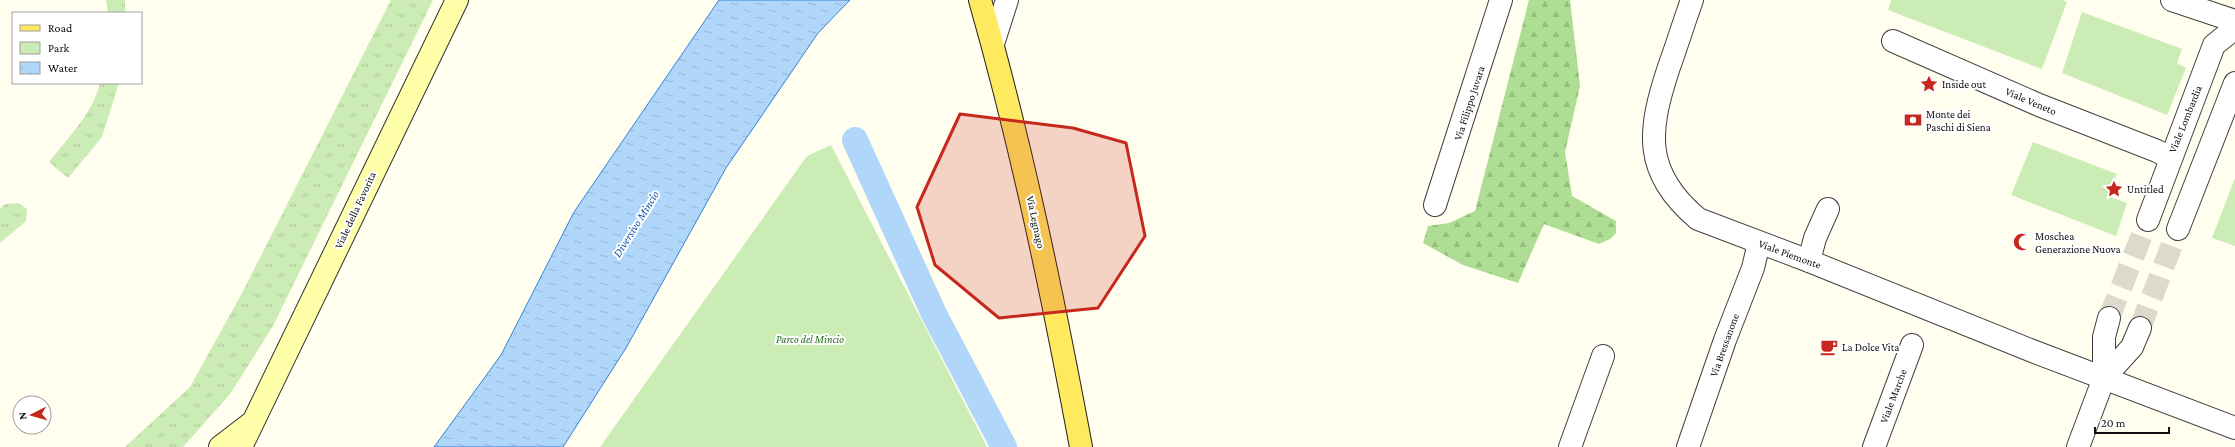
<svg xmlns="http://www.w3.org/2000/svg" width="2235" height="447" font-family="'Crimson Pro',serif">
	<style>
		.grass { fill: url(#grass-tufts) }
		.forest { fill: url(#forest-firs) }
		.park { fill: #ccecb6 }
		.water { fill: url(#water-ripples); stroke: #3382d5 }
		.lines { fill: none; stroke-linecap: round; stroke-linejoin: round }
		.canal { stroke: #b0d6fa; stroke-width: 26 }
		.minor-tunnel { stroke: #dbdacd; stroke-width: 22; stroke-dasharray: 22 11; stroke-linecap: butt }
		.pedestrian-casing { stroke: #414141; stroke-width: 24 }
		.minor-casing { stroke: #414141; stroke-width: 24 }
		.secondary-casing { stroke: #303030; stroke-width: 24 }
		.primary-casing { stroke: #1f1f1f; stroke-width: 24 }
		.pedestrian { stroke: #fff; stroke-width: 22 }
		.minor { stroke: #fff; stroke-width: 22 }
		.secondary { stroke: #ffa; stroke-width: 22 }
		.primary { stroke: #ffea5f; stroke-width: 22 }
		.marked { fill: #c7281d; fill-opacity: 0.2; stroke: #c7281d; stroke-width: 3; stroke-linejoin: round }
		.labels { text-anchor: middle; stroke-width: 4; stroke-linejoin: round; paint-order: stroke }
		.poi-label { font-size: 11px; fill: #0e0e0e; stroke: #fff; text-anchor: start }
		.street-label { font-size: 11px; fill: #0e0e0e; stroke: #fff }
		.park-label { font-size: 11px; font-style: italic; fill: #226a1a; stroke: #fff }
		.water-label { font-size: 12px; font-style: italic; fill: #0f54a8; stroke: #fff }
	</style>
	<defs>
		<pattern id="grass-tufts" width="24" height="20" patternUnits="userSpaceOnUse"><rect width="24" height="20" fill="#ccecb6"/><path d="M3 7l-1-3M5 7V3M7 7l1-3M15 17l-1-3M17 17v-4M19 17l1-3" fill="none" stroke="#aec99b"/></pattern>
		<pattern id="forest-firs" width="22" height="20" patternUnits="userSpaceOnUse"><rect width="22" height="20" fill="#adde94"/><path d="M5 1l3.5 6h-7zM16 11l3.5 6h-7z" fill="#94bd7e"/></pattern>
		<pattern id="water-ripples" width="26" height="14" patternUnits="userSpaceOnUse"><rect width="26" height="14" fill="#b0d6fa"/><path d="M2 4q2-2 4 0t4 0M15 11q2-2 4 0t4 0" fill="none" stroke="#96b6d5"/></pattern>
	</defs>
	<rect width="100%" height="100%" fill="#fffeef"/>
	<g class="grass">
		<polygon points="106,0 125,0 125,13 108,13"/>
		<polygon points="391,0 433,0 273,326 230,394 183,447 125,447 190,387 242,293"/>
		<path d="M100,83H119L102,137L68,178L49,162C68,138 93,113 100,83Z"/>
		<polygon points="19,203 27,209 26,221 0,243 0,209 5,204"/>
	</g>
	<polygon class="forest" points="1529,0 1570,0 1580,86 1565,152 1572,196 1616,221 1616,233 1610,239 1599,244 1544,224 1518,283 1463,265 1423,243 1428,226 1449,223 1475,211"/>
	<g class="park">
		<polygon points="1891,0 2062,0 2067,2 2042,69 1888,10"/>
		<polygon points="2082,12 2182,49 2177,63 2186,68 2167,115 2062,73"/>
		<polygon points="2033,142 2117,174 2108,196 2127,203 2116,236 2011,195"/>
		<polygon points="831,145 987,447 600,447 807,156"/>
		<polygon points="2235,178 2235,246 2212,238"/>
	</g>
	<polygon class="water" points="719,0 850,0 818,33 726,168 626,348 563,447 434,447 501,355 574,212"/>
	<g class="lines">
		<polyline class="canal" points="855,140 934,314 1004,447"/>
		<g class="minor-tunnel">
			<polyline points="2109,318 2148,220"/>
			<polyline points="2140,328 2178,229"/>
		</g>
		<g class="pedestrian-casing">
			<g id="pedestrian">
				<polyline points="1570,447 1603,356"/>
				<polyline points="1874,447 1912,345"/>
			</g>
		</g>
		<g class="minor-casing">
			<g id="minor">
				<path d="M1692,0C1684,22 1677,45 1669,67C1648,130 1642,172 1698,219L1809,261L2035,352L2235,428"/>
				<polyline points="2172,0 2235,21"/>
				<polyline points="1893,41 2039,105 2157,151 2170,158"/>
				<polyline points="993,44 1007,0"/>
				<polyline points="1435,205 1501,0"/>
				<polyline points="2148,220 2214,45 2235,28"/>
				<polyline points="2178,229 2235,83"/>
				<polyline points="1809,261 1815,238 1828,209"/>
				<polyline points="2104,378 2104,337 2109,318"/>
				<polyline points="1688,447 1725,340 1753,268 1759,243"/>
				<polyline points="2078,447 2104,378 2132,347 2140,328"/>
			</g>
		</g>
		<g class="secondary-casing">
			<g id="secondary">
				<polyline points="220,447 250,424"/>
				<polyline points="241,447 457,0"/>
			</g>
		</g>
		<g class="primary-casing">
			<path id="primary" d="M980,0C1022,147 1053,297 1081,447"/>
		</g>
		<use href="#pedestrian" class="pedestrian"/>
		<use href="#minor" class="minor"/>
		<use href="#secondary" class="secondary"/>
		<use href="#primary" class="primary"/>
	</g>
	<path class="marked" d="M960,114L1073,128L1126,143L1145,236L1098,308L999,318L935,265L917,207Z"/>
	<defs>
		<g id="sight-bare" transform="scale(1.38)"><path d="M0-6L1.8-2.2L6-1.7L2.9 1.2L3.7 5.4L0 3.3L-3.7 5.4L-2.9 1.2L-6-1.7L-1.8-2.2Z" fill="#c7281d" stroke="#fff" stroke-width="2.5" paint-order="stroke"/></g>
		<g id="bank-bare" transform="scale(1.38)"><path d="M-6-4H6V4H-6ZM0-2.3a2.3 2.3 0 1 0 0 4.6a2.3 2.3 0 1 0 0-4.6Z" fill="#c7281d" stroke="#fff" stroke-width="2.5" paint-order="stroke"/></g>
		<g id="mosque-bare" transform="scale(1.38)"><path d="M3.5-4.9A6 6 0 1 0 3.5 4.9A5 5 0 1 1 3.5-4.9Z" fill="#c7281d" stroke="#fff" stroke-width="2.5" paint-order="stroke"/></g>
		<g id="cafe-bare" transform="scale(1.38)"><path d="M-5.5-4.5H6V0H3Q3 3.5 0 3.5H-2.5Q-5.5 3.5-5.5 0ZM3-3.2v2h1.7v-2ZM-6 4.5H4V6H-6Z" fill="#c7281d" stroke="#fff" stroke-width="2.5" paint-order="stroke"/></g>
	</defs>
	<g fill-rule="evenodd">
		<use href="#sight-bare" x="1929" y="84"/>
		<use href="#bank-bare" x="1913" y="120"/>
		<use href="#sight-bare" x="2114" y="189"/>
		<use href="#mosque-bare" x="2022" y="242"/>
		<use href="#cafe-bare" x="1829" y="347"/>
	</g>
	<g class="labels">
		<g class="poi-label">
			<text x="1942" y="88">Inside out</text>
			<text x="1926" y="118">Monte dei<tspan x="1926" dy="13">Paschi di Siena</tspan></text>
			<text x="2127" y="193">Untitled</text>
			<text x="2035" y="240">Moschea<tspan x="2035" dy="13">Generazione Nuova</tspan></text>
			<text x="1842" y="351">La Dolce Vita</text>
		</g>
		<g class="street-label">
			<text transform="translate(2031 101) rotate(23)" y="4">Viale Veneto</text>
			<text transform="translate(1469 103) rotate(-72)" y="4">Via Filippo Juvara</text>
			<text transform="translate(2185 119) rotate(-68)" y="4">Viale Lombardia</text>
			<text transform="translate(355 210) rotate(-65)" y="4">Viale della Favorita</text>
			<text transform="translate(1036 222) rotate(78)" y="4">Via Legnago</text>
			<text transform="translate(1790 254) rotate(20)" y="4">Viale Piemonte</text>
			<text transform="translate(1724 345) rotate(-70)" y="4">Via Bressanone</text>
			<text transform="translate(1893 396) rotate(-69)" y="4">Viale Marche</text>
		</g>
		<g class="park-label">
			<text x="810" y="343">Parco del Mincio</text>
		</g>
		<g class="water-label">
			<text transform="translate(636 224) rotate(-58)" y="4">Diversivo Mincio</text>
		</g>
	</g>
	<rect x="12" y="12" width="130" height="72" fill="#ffffff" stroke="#9f9f9f"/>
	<rect x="20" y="25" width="20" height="6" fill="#ffea5f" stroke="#9f9f9f"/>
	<text x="48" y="32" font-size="12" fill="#0e0e0e">Road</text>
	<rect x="20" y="42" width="20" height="12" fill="#ccecb6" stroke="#9f9f9f"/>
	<text x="48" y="52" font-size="12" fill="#0e0e0e">Park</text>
	<rect x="20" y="62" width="20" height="12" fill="url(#water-ripples)" stroke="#9f9f9f"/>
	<text x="48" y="72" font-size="12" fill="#0e0e0e">Water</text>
	<g transform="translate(32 415) rotate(264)"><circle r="19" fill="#ffffff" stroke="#9f9f9f"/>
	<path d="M0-3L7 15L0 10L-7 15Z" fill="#c7281d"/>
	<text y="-6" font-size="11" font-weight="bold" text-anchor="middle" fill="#0e0e0e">N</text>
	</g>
	<path d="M2095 427v6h74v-6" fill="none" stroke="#0e0e0e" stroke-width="2"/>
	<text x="2101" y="427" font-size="12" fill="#0e0e0e" stroke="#ffffff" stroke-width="3" paint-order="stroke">20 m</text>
</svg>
